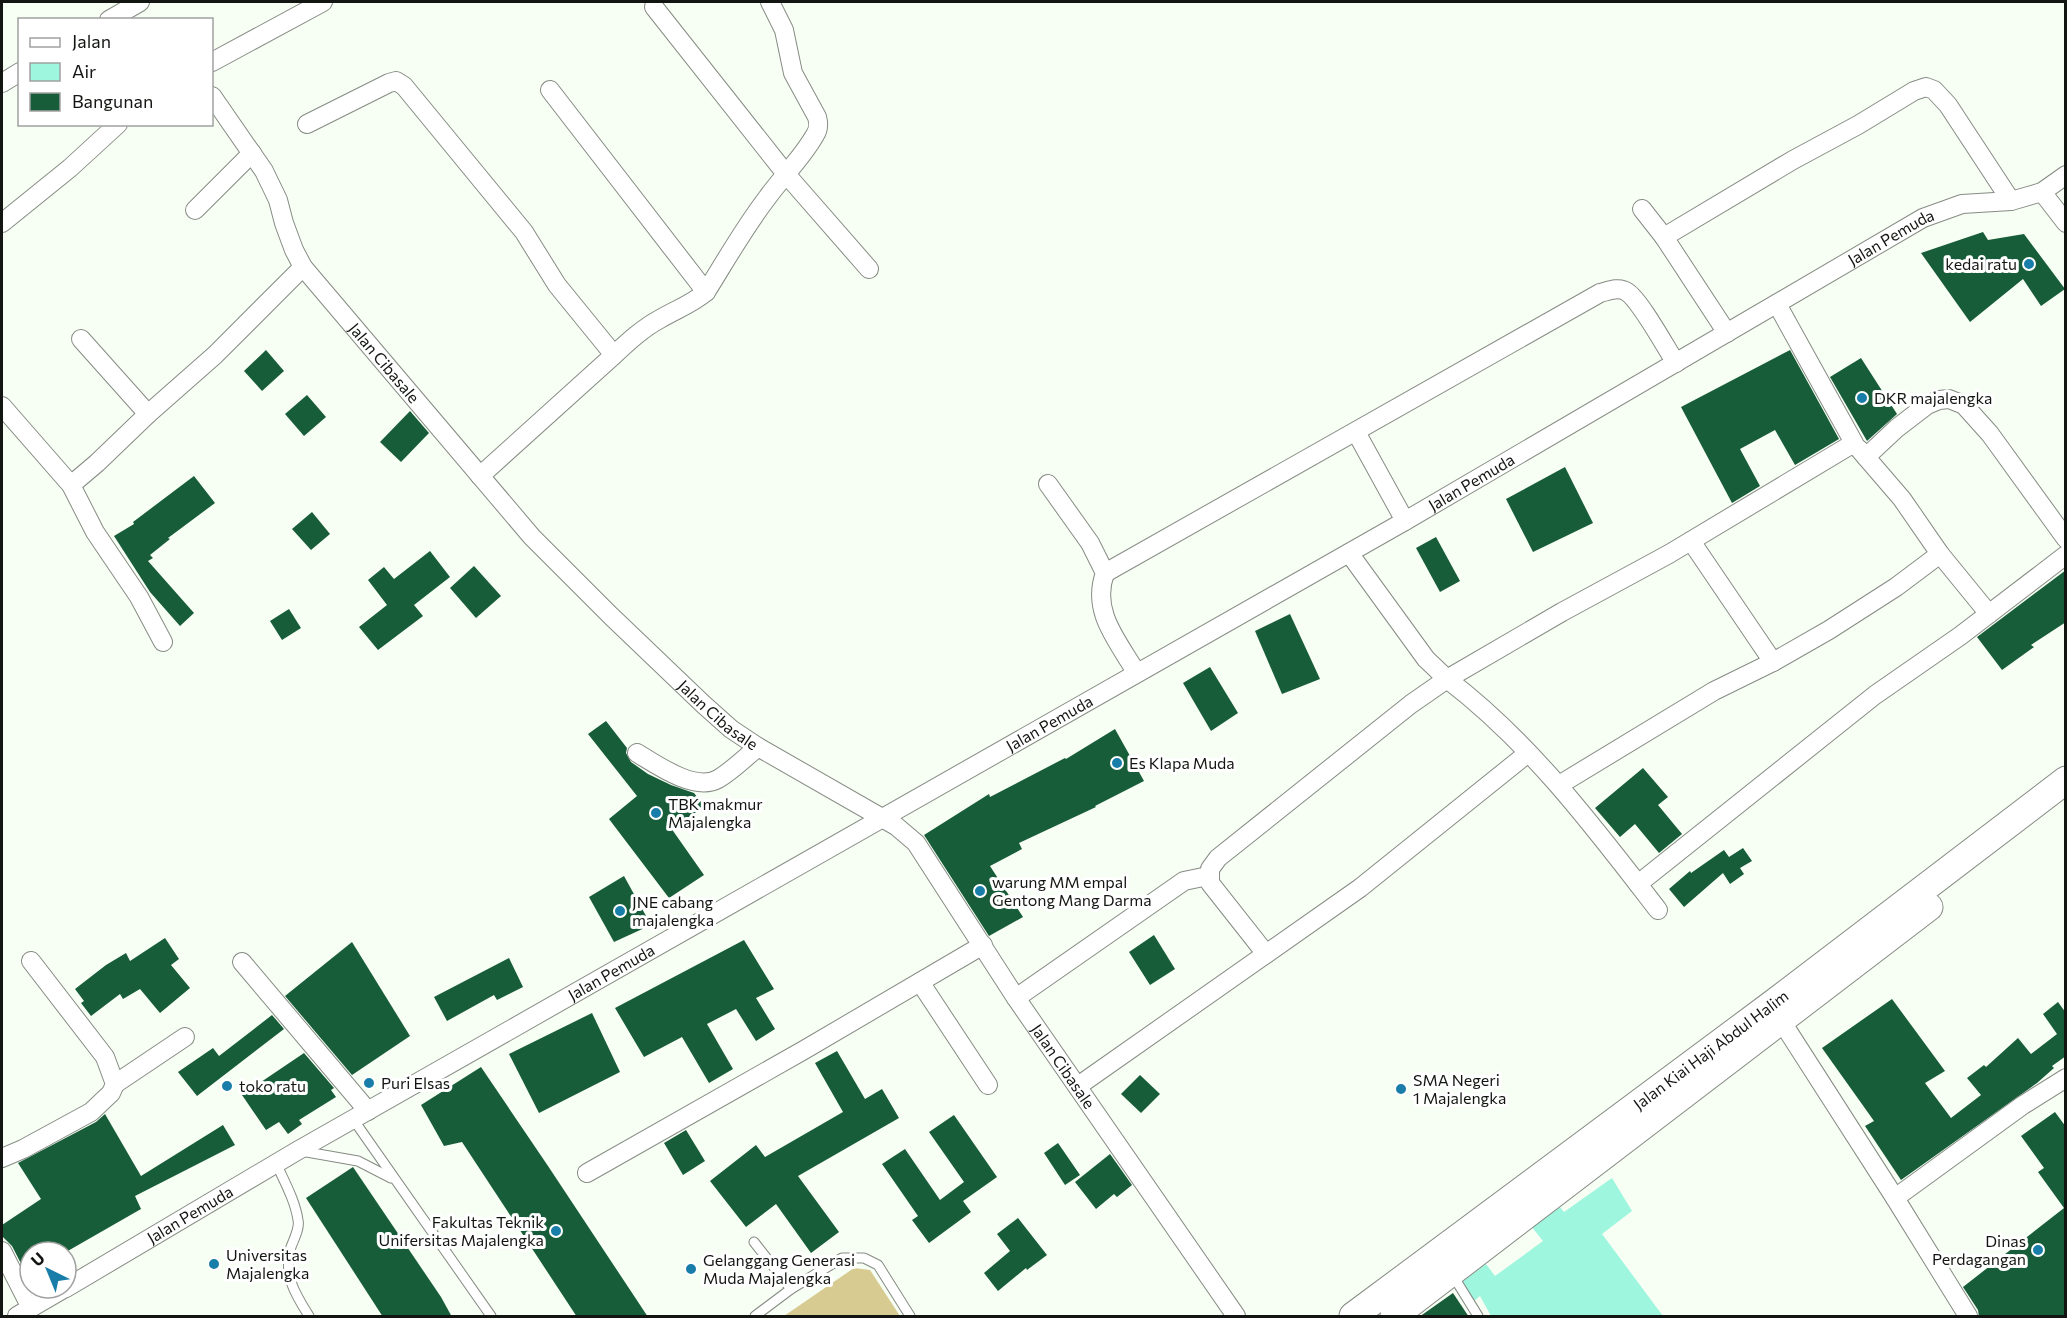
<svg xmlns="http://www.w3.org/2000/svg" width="2067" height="1318" font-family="Commissioner,sans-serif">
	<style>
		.green { fill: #d7cb91 }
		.water { fill: #9ff6de }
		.building { fill: #185d39 }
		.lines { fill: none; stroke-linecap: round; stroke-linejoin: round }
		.service-casing { stroke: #868c84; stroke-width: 11 }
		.minor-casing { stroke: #868c84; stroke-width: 20 }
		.primary-casing { stroke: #868c84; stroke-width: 29 }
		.service { stroke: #fff; stroke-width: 9 }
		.minor { stroke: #fff; stroke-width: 18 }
		.primary { stroke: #fff; stroke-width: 27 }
		.poi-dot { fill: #187da8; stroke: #fff; stroke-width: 2 }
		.labels { text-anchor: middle; stroke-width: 6; stroke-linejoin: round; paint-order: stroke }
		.street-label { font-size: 16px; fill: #121511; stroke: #fff }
		.poi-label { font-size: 16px; fill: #121511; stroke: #fff; text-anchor: start }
	</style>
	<rect width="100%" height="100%" fill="#f7fef4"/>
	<polygon class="green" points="854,1268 870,1270 900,1316 784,1316"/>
	<polygon class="water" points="1612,1178 1632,1211 1602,1234 1663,1316 1491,1316 1480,1296 1474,1301 1461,1282 1486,1264 1495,1276 1543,1241 1531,1226 1560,1207 1564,1212"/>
	<g class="building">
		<polygon points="1983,232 1988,240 2024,234 2065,289 2041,306 2023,279 1970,322 1921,253"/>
		<polygon points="266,350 284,371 262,391 244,371"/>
		<polygon points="1790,350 1839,439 1795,465 1775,430 1740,449 1760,486 1732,503 1681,407"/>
		<polygon points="1861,358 1897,414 1867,441 1830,377"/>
		<polygon points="307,395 326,417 304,436 285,414"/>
		<polygon points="410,411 429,433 401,462 380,442"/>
		<polygon points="1565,467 1593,523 1533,552 1506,499"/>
		<polygon points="194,476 215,503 168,538 170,539 150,555 153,558 148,561 194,613 180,626 150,592 114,536 134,524 133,522"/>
		<polygon points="312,512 330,534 311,550 292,529"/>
		<polygon points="1436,537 1460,581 1440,592 1416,548"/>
		<polygon points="430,551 450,577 414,605 423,616 378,650 359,627 387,605 368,580 384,567 394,579"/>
		<polygon points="474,566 501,596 476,618 450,588"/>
		<polygon points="2066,570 2066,622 2031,645 2034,647 2002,670 1977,637"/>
		<polygon points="289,609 301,628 282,640 270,621"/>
		<polygon points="1290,614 1320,679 1282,694 1255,631"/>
		<polygon points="1210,667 1238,713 1211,731 1183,683"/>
		<polygon points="606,721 627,748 626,753 631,762 648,774 671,785 694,793 705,807 671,828 704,875 669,898 609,819 637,796 588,734"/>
		<polygon points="1115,729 1144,781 1095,806 1096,807 1019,843 1022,849 990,866 1023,917 989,936 924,835 989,794 990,797 1065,758 1066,759"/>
		<polygon points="1643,768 1668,797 1658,805 1682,834 1659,853 1635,824 1620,837 1595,808"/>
		<polygon points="1743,848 1752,861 1740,868 1744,874 1730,884 1723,873 1684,907 1669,889 1690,871 1691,873 1724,850 1729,857"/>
		<polygon points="624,876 651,925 614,942 589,897"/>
		<polygon points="1154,935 1175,969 1150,985 1129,952"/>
		<polygon points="165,938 179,959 171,965 190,988 160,1013 140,989 123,999 120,994 91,1016 81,1003 84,1001 75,989 106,965 126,953 130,961"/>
		<polygon points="744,940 774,989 756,998 775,1029 756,1041 736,1009 707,1024 733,1069 709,1083 682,1037 644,1057 615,1008"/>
		<polygon points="352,942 410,1036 352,1075 285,996"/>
		<polygon points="509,958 523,987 497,1000 494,995 447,1021 434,997"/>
		<polygon points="1892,999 1945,1071 1925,1083 1951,1118 1981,1095 1967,1078 1984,1065 1986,1067 2018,1038 2031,1054 2057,1034 2043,1014 2058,1002 2066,1013 2066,1056 2052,1066 2054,1068 2037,1083 1901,1180 1865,1126 1874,1121 1822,1048"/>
		<polygon points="592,1013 620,1072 539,1113 509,1054"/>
		<polygon points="272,1015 284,1029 197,1096 178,1072 213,1048 219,1056"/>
		<polygon points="837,1051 865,1099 882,1089 899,1118 798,1176 839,1232 811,1253 776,1204 746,1227 710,1181 756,1145 765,1157 843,1112 815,1063"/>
		<polygon points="304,1053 334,1088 331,1090 336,1097 299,1120 302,1124 288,1134 279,1122 266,1130 242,1095"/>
		<polygon points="481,1067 548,1166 648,1317 577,1317 462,1142 444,1146 421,1105"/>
		<polygon points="1140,1075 1160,1094 1141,1113 1121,1094"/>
		<polygon points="2055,1112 2066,1127 2066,1317 1979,1317 1978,1310 1963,1287 2064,1208 2038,1172 2044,1168 2021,1136"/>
		<polygon points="105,1114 141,1176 223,1125 235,1145 135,1196 141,1209 66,1252 30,1252 30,1281 12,1246 2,1236 2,1225 41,1199 18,1163 96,1122"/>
		<polygon points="954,1115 997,1177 963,1201 971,1212 929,1243 912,1220 918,1216 882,1164 905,1149 940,1200 964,1182 929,1132"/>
		<polygon points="686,1130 705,1161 683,1175 664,1143"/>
		<polygon points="1058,1143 1080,1175 1065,1185 1044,1153"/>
		<polygon points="1110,1154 1132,1185 1117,1197 1114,1194 1096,1209 1075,1182"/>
		<polygon points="353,1167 441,1297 452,1317 383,1317 306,1198"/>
		<polygon points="1018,1218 1047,1255 1027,1270 1026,1268 998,1291 984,1273 1010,1251 997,1234"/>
		<polygon points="1453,1293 1469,1317 1419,1317"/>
	</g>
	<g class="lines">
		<g class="service-casing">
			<g id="service">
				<polyline points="353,1119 491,1316"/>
				<polyline points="301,1151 358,1161 391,1178"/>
				<path d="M276,1163C284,1181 295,1200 298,1220C300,1228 294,1239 291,1247C283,1275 295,1294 309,1316"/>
				<polyline points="754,1242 791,1289"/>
				<polyline points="1452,1274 1478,1316"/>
				<polyline points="755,1316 791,1289 842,1258 864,1258 878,1265 910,1316"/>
			</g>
		</g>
		<g class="minor-casing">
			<g id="minor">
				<polyline points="654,7 786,174 869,269"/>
				<polyline points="109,20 140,2"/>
				<polyline points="212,62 323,2"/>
				<polyline points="2,83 20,72"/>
				<polyline points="550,90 706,292"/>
				<path id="s1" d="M212,96L264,171L278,200L284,223L294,250L303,267L532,537L611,616L703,704L731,729L758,747L896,826L916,843L1016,998L1236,1316"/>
				<polyline points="307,124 389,83 396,81 404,86 524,232 557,285 614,355 480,476"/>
				<polyline points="2042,192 2066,223"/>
				<polyline points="1642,209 1664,237 1727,333"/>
				<polyline points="195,210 252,153"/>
				<polyline points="2,223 70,168 118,124"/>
				<polyline points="1664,237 1793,160 1858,125 1914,91 1926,87 1934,90 1948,105 2011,201"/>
				<polyline points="81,339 148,414"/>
				<path d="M614,355C628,342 643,328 660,319C675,310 692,304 706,292C726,260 744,228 767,198C782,177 802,158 815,135C819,129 819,124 817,117L793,73L784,30L770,2"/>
				<polyline points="2,406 71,485 95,532 139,597 163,642"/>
				<polyline points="1356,432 1405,521"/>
				<polyline points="1859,449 1902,499 1940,554 1989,614"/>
				<polyline points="1866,457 1897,428 1927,405 1939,400 1949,399 1964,405 1990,434 2066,539"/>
				<path d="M1048,484L1090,543L1105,573C1091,611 1117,640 1136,672"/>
				<polyline points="71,485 97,463 148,414 215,355 303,267"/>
				<polyline points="1691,541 1773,662"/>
				<polyline points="1349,553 1426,659 1447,679 1562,612 1669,554 1854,443 1777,304"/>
				<path d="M1105,573L1600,293C1608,291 1619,286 1627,292C1640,300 1666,348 1676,363"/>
				<path d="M637,753C657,765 695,792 718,779C732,771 746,757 758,747"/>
				<polyline points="1559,785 1714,691 1773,662 1829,630 1896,587 1940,554"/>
				<polyline points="1638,884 1875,695 1960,636 2066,555"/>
				<path d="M1266,954L1210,883V869L1218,858L1411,704L1447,679C1531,743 1594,827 1658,910"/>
				<polyline points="242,962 368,1111"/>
				<polyline points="920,982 988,1085"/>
				<polyline points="1016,998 1184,881 1208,876"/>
				<polyline points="1782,1022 1895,1198 1968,1316"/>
				<polyline points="115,1084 185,1037"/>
				<polyline points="1078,1086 1360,888 1528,753"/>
				<polyline points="2,1158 23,1149 91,1112 111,1093 115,1084 105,1057 31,961"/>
				<polyline points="587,1173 804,1050 983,945"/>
				<polyline points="1895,1198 2023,1105 2066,1078"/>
				<polyline points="2,1251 31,1308"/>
				<path id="s2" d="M66,1288L297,1151L1405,521L1923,218L1962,204L2011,201L2042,192L2066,175"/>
				<polyline points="17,1316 65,1288"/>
			</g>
		</g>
		<g class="primary-casing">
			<g id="primary">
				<path id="s3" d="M1353,1316L1771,1005L2066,780"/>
				<polyline points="1394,1316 1929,907"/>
			</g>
		</g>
		<use href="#service" class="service"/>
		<use href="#minor" class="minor"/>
		<use href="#primary" class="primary"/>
	</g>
	<g class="poi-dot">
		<circle cx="2029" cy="264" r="6"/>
		<circle cx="1862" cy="398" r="6"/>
		<circle cx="1117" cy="763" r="6"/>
		<circle cx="656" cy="813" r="6"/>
		<circle cx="980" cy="891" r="6"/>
		<circle cx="620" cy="911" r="6"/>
		<circle cx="369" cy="1083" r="6"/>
		<circle cx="227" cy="1086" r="6"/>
		<circle cx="1401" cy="1089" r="6"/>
		<circle cx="556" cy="1231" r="6"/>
		<circle cx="2038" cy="1250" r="6"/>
		<circle cx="214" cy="1264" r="6"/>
		<circle cx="691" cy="1269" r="6"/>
	</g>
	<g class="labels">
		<g class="street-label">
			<text dy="6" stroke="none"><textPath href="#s2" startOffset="2106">Jalan Pemuda</textPath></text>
			<text dy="6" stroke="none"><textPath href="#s1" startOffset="321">Jalan Cibasale</textPath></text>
			<text dy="6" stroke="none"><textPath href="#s2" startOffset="1620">Jalan Pemuda</textPath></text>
			<text dy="6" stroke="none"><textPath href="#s1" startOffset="807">Jalan Cibasale</textPath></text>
			<text dy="6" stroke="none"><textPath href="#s2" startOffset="1134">Jalan Pemuda</textPath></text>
			<text dy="6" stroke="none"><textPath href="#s2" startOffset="630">Jalan Pemuda</textPath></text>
			<text dy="6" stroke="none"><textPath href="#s3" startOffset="446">Jalan Kiai Haji Abdul Halim</textPath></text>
			<text dy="6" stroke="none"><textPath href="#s1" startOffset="1311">Jalan Cibasale</textPath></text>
			<text dy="6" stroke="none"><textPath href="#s2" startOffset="144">Jalan Pemuda</textPath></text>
		</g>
		<g class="poi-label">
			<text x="2017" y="270" text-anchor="end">kedai ratu</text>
			<text x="1874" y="404">DKR majalengka</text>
			<text x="1129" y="769">Es Klapa Muda</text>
			<text x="668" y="810">TBK makmur<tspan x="668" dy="18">Majalengka</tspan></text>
			<text x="992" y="888">warung MM empal<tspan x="992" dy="18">Gentong Mang Darma</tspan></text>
			<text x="632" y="908">JNE cabang<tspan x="632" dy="18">majalengka</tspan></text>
			<text x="1413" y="1086">SMA Negeri<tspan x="1413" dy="18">1 Majalengka</tspan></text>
			<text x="381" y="1089">Puri Elsas</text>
			<text x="239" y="1092">toko ratu</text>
			<text x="544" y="1228" text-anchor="end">Fakultas Teknik<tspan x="544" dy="18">Unifersitas Majalengka</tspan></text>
			<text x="2026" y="1247" text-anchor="end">Dinas<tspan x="2026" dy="18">Perdagangan</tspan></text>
			<text x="226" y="1261">Universitas<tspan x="226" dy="18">Majalengka</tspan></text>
			<text x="703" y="1266">Gelanggang Generasi<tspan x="703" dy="18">Muda Majalengka</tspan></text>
		</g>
	</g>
	<rect width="2067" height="1318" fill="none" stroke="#121511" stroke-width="6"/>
	<rect x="18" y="18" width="195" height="108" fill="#ffffff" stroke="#a0a1a0" stroke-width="1.5"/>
	<rect x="30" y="38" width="30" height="9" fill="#ffffff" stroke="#a0a1a0" stroke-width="1.5"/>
	<text x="72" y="48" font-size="18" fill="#121511">Jalan</text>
	<rect x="30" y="63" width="30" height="18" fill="#9ff6de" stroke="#a0a1a0" stroke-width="1.5"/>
	<text x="72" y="78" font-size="18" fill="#121511">Air</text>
	<rect x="30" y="93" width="30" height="18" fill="#185d39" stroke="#a0a1a0" stroke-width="1.5"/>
	<text x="72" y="108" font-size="18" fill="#121511">Bangunan</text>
	<g transform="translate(48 1270) rotate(317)"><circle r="28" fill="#ffffff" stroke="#a0a1a0" stroke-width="1.5"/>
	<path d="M0-4.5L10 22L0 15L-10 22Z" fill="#187da8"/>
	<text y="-9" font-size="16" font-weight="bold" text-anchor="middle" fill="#121511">U</text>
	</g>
</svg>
